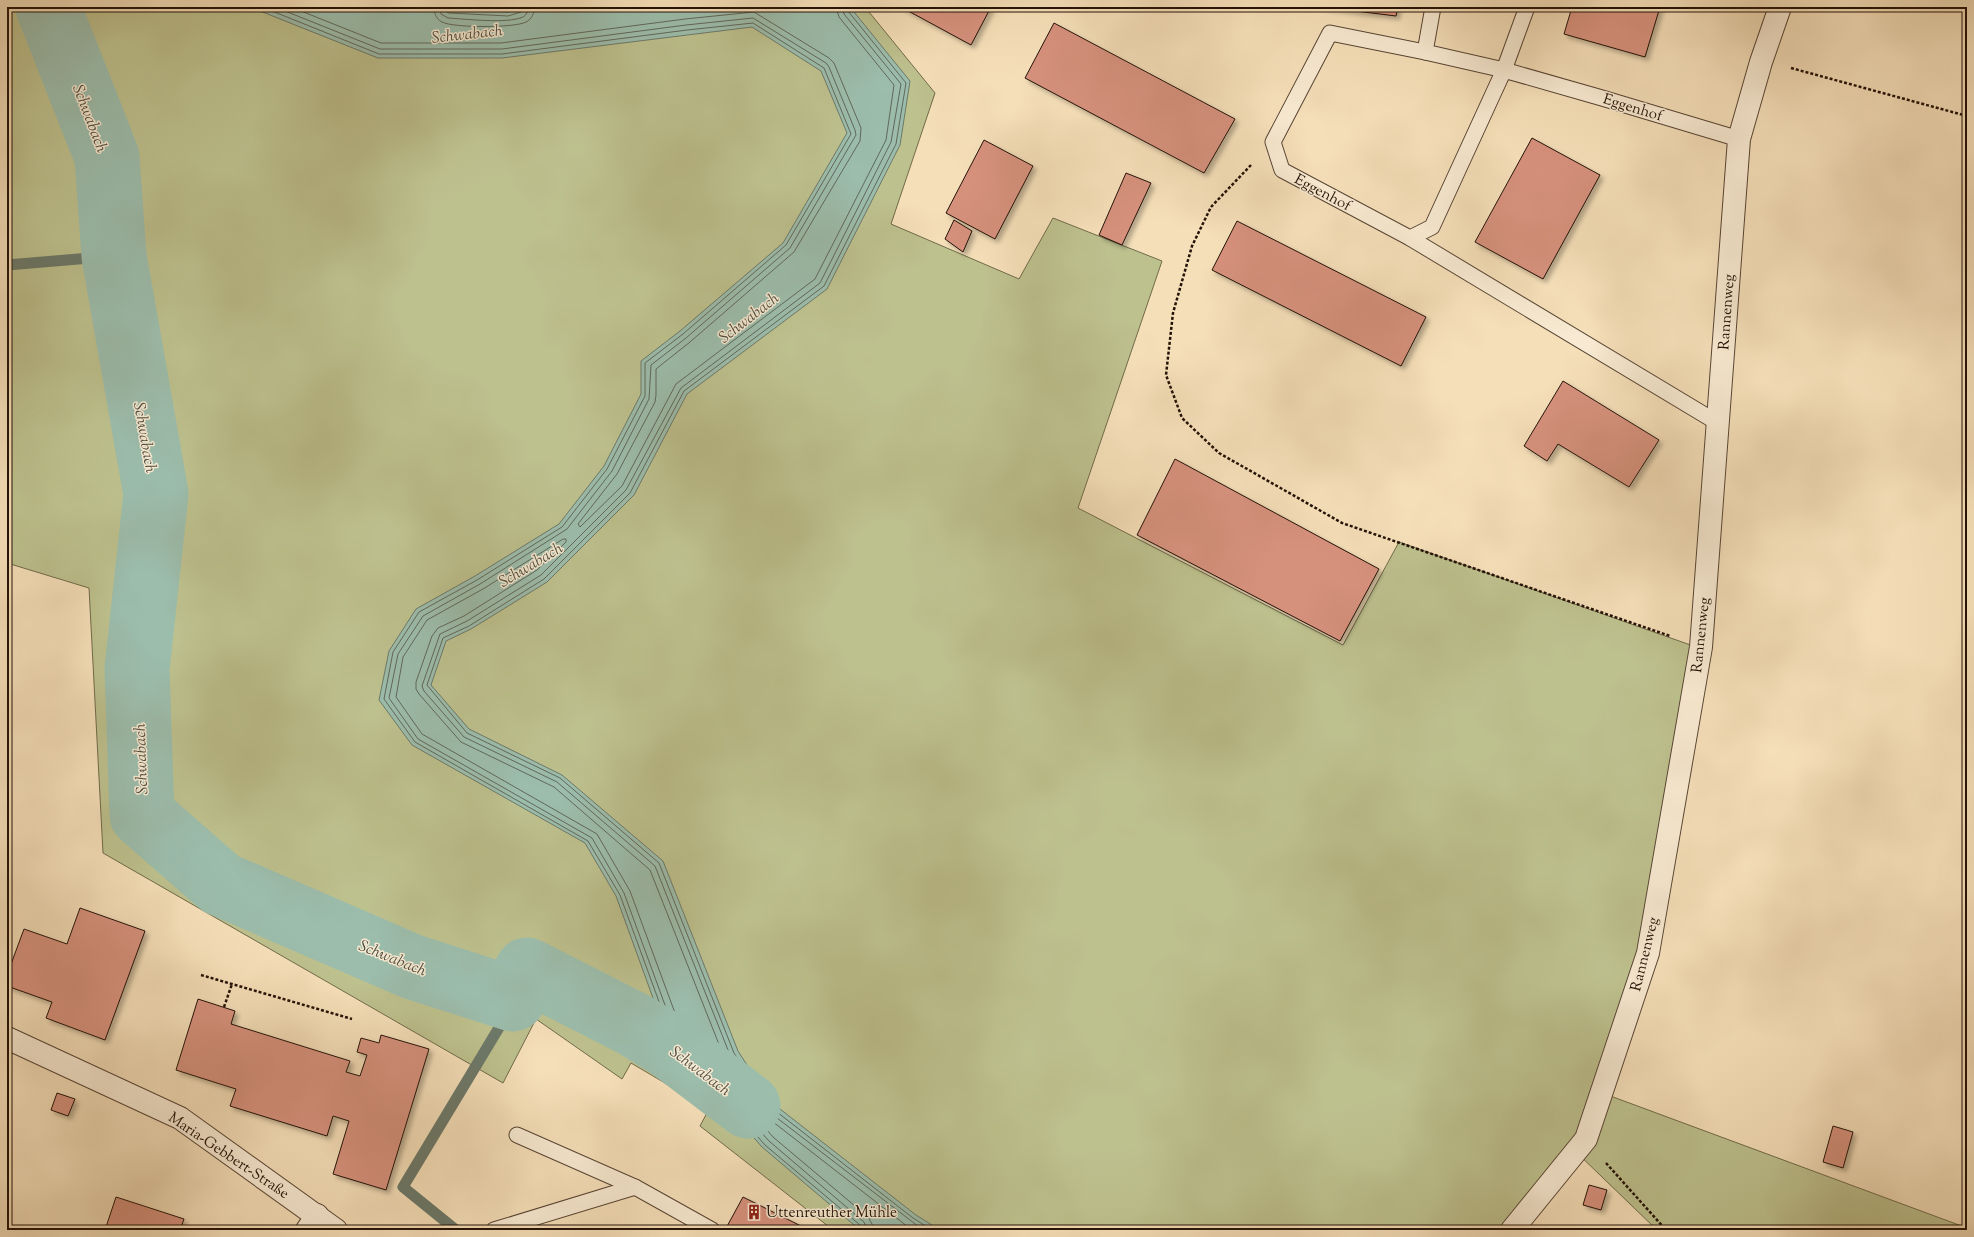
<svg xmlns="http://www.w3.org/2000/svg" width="1974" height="1237" font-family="'Sorts Mill Goudy',serif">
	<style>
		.green { fill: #bdc18e; stroke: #706a4a }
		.water { fill: #9cbdac; stroke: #6c796a }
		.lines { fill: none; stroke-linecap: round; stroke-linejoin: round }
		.shore { stroke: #60685a; stroke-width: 1 }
		.stream { stroke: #6c796a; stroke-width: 11 }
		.river { stroke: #9cbdac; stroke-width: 65 }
		.building { fill: #d6917d; stroke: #241207; filter: url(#shadow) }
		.service-casing { stroke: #584534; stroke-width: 17 }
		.minor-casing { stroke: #584534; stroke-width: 24 }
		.path { stroke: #241207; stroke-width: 2.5; stroke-dasharray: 3 2; stroke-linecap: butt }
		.service { stroke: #f8ead2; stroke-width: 15 }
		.minor { stroke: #f8ead2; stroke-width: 22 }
		.labels { text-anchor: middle; stroke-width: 3; stroke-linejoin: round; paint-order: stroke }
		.street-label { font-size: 15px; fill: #241207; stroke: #f8ead2 }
		.poi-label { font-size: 15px; fill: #241207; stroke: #f8ead2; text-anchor: start }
		.water-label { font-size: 16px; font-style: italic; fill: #4e4e41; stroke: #f8ead2 }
	</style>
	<defs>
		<filter id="shadow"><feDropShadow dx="3.5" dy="3.5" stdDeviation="2" flood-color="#0004"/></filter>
	</defs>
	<rect width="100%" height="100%" fill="#f5dfb9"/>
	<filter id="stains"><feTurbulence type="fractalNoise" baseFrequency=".005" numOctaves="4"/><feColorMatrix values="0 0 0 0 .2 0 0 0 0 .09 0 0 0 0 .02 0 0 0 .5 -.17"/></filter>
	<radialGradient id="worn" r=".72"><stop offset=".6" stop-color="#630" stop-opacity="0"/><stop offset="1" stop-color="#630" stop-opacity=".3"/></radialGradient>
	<polygon class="green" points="7,7 865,7 935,93 891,224 1019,279 1053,218 1162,261 1078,508 1343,645 1399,542 1699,648 1642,950 1605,1094 1967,1228 1967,1230 1657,1230 1573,1149 1504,1230 833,1230 700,1126 709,1109 631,1063 622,1079 536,1019 503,1083 103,853 89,588 7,563"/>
	<polygon class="water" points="255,7 405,7 508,12 527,7 850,7 910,81 900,145 827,289 687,394 634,495 547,582 471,629 446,641 431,685 469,729 562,775 663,861 738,1051 771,1102 916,1215 940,1230 860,1230 762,1147 704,1081 661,1020 616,896 585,843 412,745 379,700 389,651 416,609 475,576 559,524 604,466 641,394 641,361 680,331 783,243 847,133 821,71 752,27 502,58 378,58 260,11"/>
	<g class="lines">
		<g class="shore">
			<polyline points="262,7 379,54 502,54 687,30 753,23 824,68 851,134 786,245 683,334 645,363 645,396 607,469 562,527 477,580 419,612 393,652 384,699 415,742 588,841 620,895 665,1018 707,1079 765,1145 860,1225 862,1230"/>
			<polyline points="275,7 380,49 502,49 686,25 753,18 826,63 829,67 855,130 856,135 790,248 686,338 651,365 649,399 612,471 567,529 480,584 423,616 398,654 389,698 418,739 592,838 624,893 669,1016 711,1076 769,1141 864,1222 867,1230"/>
			<polyline points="291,7 381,43 501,43 685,19 754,12 829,58 834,63 861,128 860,141 794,252 690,342 656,369 656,395 655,402 617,474 578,524 580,527 622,486 676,384 815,279 886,140 894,85 839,17 836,7"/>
			<path d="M434,7C434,13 436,19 442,22C453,28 515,28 526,22C532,19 534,13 535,7"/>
			<path d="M440,7L441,14L448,18C466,19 507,24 523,17C527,15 528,11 529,7"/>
			<polyline points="445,7 445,11 449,13 508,16 521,12 524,7"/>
			<polyline points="842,7 844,14 901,84 891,142 820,283 681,388 626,490 541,575 467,621 440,634 422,686 424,691 464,737 557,782 655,866 730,1055 764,1108 923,1230"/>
			<polyline points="847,7 848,11 906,83 896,144 824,286 684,391 630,493 544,579 469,626 443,638 427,685 467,733 560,778 659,863 734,1053 768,1105 913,1218 932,1230"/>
			<polyline points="873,1230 872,1224 868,1217 773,1137 716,1072 675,1013 630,891 597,834 422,734 396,697 403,657 427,620 483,589 563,539 566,539 566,542 537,570 464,616 438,628 432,636 416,682 416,689 419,694 461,742 554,787 650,870 724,1057 759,1111 912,1230"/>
		</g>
		<g class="stream">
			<polyline points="7,265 114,256"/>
			<polyline points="456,1230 403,1187 506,1016 513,999"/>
		</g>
		<polyline class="river" points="48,7 107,157 114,256 156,494 137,669 142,815 221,884 413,967 513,999 527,970 635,1025 669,1046 748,1106"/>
	</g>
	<g class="building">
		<polygon points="901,7 991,7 971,45"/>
		<polygon points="1323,7 1398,7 1396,16"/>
		<polygon points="1572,7 1660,7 1645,57 1564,34"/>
		<polygon points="1054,23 1235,119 1204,173 1025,78"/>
		<polygon points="1532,138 1600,175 1543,279 1475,242"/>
		<polygon points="984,140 1033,166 995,239 946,213"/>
		<polygon points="1126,173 1151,183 1122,245 1099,235"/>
		<polygon points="954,220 972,231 963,252 945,239"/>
		<polygon points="1237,221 1426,317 1401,366 1212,270"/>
		<polygon points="1563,381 1659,440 1629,487 1558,444 1547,461 1524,446"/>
		<polygon points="1175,459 1379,569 1340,641 1137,535"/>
		<polygon points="80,908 145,931 105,1040 46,1018 52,1002 7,986 7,975 24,929 67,944"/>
		<polygon points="198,999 235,1011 231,1024 350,1061 346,1072 360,1076 367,1055 357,1052 361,1038 379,1043 381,1035 429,1049 386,1190 333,1174 349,1121 333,1116 327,1136 230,1106 236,1089 176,1070"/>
		<polygon points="57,1093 75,1099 68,1116 51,1110"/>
		<polygon points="1833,1126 1853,1132 1843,1168 1823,1162"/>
		<polygon points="1589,1185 1607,1190 1601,1210 1583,1205"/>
		<polygon points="116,1197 184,1219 180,1230 105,1230"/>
		<polygon points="743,1197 805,1228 804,1230 725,1230"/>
	</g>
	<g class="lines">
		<g class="service-casing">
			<g id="service">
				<polyline points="1433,7 1425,52 1504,70 1527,7"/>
				<polyline points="1425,52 1330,33 1273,142 1282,170 1410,238 1432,227 1504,70 1602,98 1739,139"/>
				<polyline points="1410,238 1718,423"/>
				<polyline points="517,1135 635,1187"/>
				<polyline points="494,1230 635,1187 712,1230"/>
			</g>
		</g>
		<g class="minor-casing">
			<g id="minor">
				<polyline points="7,1038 180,1118 336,1230"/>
				<polyline points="307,1230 317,1215"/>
				<polyline points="1512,1230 1586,1139 1648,953 1701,647 1739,139 1761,62 1780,7"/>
			</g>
		</g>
		<g class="path">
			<polyline points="1791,68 1967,116"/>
			<polyline points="1251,165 1211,207 1192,246 1173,313 1166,375 1182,418 1219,453 1342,523 1670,636"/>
			<polyline points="201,975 352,1019"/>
			<polyline points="224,1007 232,984"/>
			<polyline points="1606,1163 1666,1230"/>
		</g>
		<use href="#service" class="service"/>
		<use href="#minor" class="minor"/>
	</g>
	<defs>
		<g id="building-bare" transform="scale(1.2)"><path d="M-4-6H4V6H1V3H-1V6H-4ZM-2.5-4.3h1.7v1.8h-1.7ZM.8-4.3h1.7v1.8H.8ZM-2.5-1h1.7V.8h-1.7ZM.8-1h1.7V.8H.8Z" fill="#8f2418" stroke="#f8ead2" stroke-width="2.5" paint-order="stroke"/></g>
	</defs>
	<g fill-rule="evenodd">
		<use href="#building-bare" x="754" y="1212"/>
	</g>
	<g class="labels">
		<g class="street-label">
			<text transform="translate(1633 107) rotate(17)" y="5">Eggenhof</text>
			<text transform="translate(1323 192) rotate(28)" y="5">Eggenhof</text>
			<text transform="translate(1726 312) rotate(-86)" y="5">Rannenweg</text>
			<text transform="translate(1700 635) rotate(-84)" y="5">Rannenweg</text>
			<text transform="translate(1644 954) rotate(-76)" y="5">Rannenweg</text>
			<text transform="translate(229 1155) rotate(34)" y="5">Maria-Gebbert-Straße</text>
		</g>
		<g class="poi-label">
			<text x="766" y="1217">Uttenreuther Mühle</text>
		</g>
		<g class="water-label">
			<text transform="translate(467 33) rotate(-6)" y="6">Schwabach</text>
			<text transform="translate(91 118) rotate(69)" y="6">Schwabach</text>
			<text transform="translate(748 317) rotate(-38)" y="6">Schwabach</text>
			<text transform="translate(146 437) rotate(80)" y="6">Schwabach</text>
			<text transform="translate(530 564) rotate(-31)" y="6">Schwabach</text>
			<text transform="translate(140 759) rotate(-92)" y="6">Schwabach</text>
			<text transform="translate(393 957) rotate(22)" y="6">Schwabach</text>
			<text transform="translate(701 1070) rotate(37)" y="6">Schwabach</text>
		</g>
	</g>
	<rect width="1974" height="1237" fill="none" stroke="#f5dfb9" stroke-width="24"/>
	<rect x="8" y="8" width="1958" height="1221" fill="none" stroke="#241207" stroke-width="2"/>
	<rect x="12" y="12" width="1950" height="1213" fill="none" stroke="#241207"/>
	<rect width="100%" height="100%" filter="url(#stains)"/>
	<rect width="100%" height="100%" fill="url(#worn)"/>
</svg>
